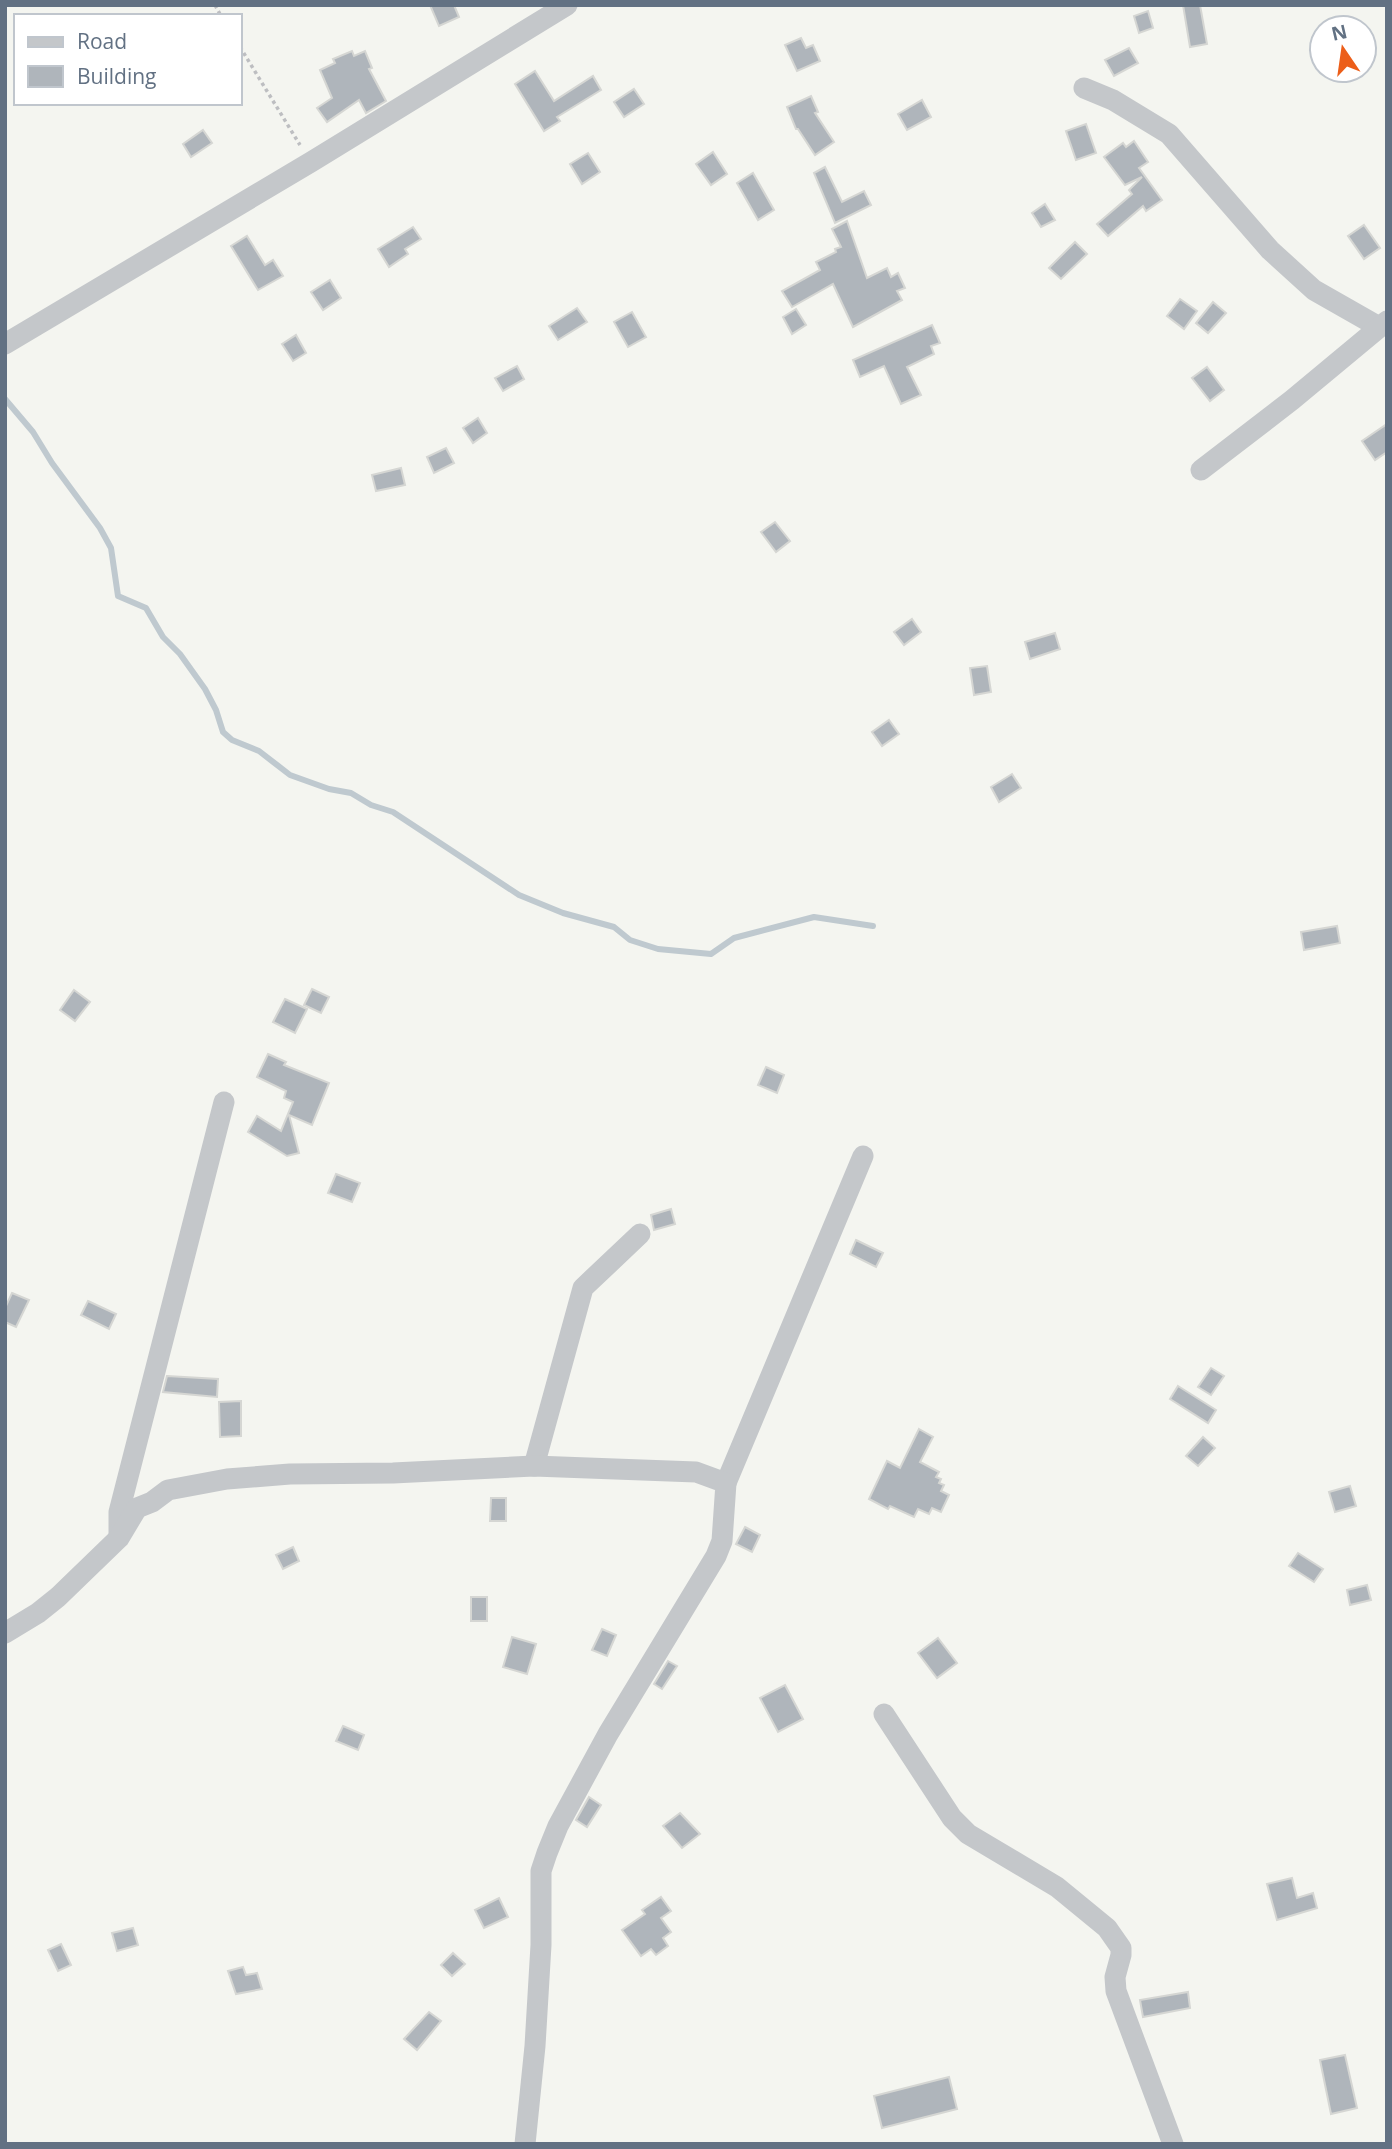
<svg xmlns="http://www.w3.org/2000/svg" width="1392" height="2149" font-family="'Open Sans',sans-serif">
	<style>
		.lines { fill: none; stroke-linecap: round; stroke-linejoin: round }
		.stream { stroke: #bfc9cf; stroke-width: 6 }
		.building { fill: #afb5bb; stroke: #d5d6d3; stroke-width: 2 }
		.path { stroke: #bdbec1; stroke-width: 3.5; stroke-dasharray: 3.5 3.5; stroke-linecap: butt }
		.street { stroke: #c4c7ca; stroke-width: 21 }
	</style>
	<rect width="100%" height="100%" fill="#f4f5f0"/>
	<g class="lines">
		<polyline class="stream" points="5,399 33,432 52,463 100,528 111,548 118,596 146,608 163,637 180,654 205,689 216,710 223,732 232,740 259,751 290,775 329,789 351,793 371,805 393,812 519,895 563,913 614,927 630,940 658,949 711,954 734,938 814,917 873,926"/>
	</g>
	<g class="building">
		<polygon points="430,5 454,5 459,17 439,26"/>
		<polygon points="1183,5 1200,5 1207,44 1190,47"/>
		<polygon points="1148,11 1153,28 1139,33 1134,16"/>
		<polygon points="801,38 806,48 813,45 820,61 797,71 785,45"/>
		<polygon points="1129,48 1138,63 1114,76 1105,60"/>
		<polygon points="352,51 354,56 365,51 372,68 369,69 386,101 366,113 359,100 327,122 317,108 332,98 320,70 335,63 333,59"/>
		<polygon points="535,71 554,101 593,76 601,90 557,117 560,121 544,131 515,84"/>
		<polygon points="634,89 644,104 624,117 614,102"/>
		<polygon points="811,96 818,112 815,113 834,142 815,155 798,129 796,129 787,107"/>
		<polygon points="922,100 931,117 907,130 898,114"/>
		<polygon points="1086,124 1096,153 1076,160 1066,131"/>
		<polygon points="203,130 212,143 191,157 183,144"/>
		<polygon points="1134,141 1148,162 1139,168 1162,200 1146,211 1143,206 1108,236 1097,224 1132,194 1129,190 1142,177 1125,185 1104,157 1123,143 1126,147"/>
		<polygon points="713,152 727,174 711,185 696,164"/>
		<polygon points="588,153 600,172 582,184 570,164"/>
		<polygon points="825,167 842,202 864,191 871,205 835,223 814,173"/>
		<polygon points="753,173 774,210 758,220 737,183"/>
		<polygon points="1045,204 1055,220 1041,227 1032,213"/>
		<polygon points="847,221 867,278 887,268 891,277 898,273 905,288 897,291 902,300 853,327 833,284 792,307 782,291 820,270 816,262 836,252 835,249 841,247 832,229"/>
		<polygon points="1364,225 1380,248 1364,259 1348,236"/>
		<polygon points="413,227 421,239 405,249 408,254 389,267 378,249"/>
		<polygon points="247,236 265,265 273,260 283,276 258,290 231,246"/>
		<polygon points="1075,242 1087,254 1061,279 1049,268"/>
		<polygon points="330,280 341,298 323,310 311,292"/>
		<polygon points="1180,299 1197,311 1184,329 1167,316"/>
		<polygon points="1213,302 1226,313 1208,333 1196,323"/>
		<polygon points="577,308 587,322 558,340 549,326"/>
		<polygon points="796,309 806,325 792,334 783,317"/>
		<polygon points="632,312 646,337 628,347 614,322"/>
		<polygon points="932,325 940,343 931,346 934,354 907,367 921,395 901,404 884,366 860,377 853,360"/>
		<polygon points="296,335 306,353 293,361 282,344"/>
		<polygon points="517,366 524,379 503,391 495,378"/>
		<polygon points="1207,367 1224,390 1210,401 1192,378"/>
		<polygon points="478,418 487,433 473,443 463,428"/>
		<polygon points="1387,424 1387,452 1375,460 1362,441"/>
		<polygon points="446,448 454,463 434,473 427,457"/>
		<polygon points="401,468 405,485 376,491 372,475"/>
		<polygon points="775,522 790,541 776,552 761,532"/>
		<polygon points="912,619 921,632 904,645 894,632"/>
		<polygon points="1055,633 1060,649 1030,659 1025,642"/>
		<polygon points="987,666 991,692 974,695 970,668"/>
		<polygon points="889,720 899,734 882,746 872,732"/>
		<polygon points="1012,774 1021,788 999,802 991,787"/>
		<polygon points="1337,926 1340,943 1304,950 1301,932"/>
		<polygon points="312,989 329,997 321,1013 304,1005"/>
		<polygon points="74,990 90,1002 75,1021 60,1010"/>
		<polygon points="285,999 307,1009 295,1033 273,1022"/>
		<polygon points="268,1054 286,1062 284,1065 329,1083 312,1125 289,1115 299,1153 287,1156 248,1132 257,1116 281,1131 293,1102 284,1098 286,1091 257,1077"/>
		<polygon points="766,1067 784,1075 777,1093 758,1085"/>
		<polygon points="336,1174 360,1183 352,1202 328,1193"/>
		<polygon points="671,1209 675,1224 654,1230 651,1215"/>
		<polygon points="856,1240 883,1253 876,1267 850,1254"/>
		<polygon points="12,1293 29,1300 16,1327 5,1322 5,1308"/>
		<polygon points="88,1301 116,1314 109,1329 81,1315"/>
		<polygon points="1211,1368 1224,1376 1211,1395 1198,1387"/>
		<polygon points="167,1376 218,1379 217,1397 163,1392"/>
		<polygon points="1178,1386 1216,1410 1208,1423 1170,1399"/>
		<polygon points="241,1401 241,1436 220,1437 219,1402"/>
		<polygon points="919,1429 933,1437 920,1462 939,1472 936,1477 941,1479 939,1483 944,1485 941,1491 949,1495 941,1512 932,1508 929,1514 918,1509 914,1517 890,1506 888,1509 869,1499 887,1461 900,1468"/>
		<polygon points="1203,1437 1215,1448 1198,1466 1186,1456"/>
		<polygon points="1350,1486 1356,1506 1335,1512 1329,1492"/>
		<polygon points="491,1498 506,1498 506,1521 490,1521"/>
		<polygon points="745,1527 760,1535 752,1552 736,1544"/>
		<polygon points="293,1547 299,1561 283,1569 276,1555"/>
		<polygon points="1298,1553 1323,1569 1314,1582 1289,1566"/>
		<polygon points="1367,1585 1371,1600 1350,1605 1347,1590"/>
		<rect x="471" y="1597" width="16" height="24"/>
		<polygon points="602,1629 616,1635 607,1656 592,1650"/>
		<polygon points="512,1637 536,1644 527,1674 503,1667"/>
		<polygon points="938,1638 957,1663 937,1678 918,1653"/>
		<polygon points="668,1661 677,1666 662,1689 654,1684"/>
		<polygon points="785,1685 803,1719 778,1732 760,1698"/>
		<polygon points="343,1726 364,1735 358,1750 336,1741"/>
		<polygon points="589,1797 601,1805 587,1827 576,1820"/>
		<polygon points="680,1813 700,1834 682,1848 663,1826"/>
		<polygon points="1292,1878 1297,1898 1313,1893 1317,1908 1277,1920 1267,1884"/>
		<polygon points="661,1897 671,1911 661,1918 671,1932 663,1938 668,1946 656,1955 651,1949 641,1956 622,1930 645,1914 642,1910"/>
		<polygon points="499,1898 508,1917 484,1928 475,1910"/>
		<polygon points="133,1928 138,1945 117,1951 112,1933"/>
		<polygon points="61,1944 71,1965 58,1971 48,1950"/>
		<polygon points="453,1953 465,1964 452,1976 441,1965"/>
		<polygon points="243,1967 246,1975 257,1973 262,1989 236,1994 228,1971"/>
		<polygon points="1188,1992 1190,2008 1143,2017 1140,2000"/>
		<polygon points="429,2012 441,2021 417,2050 404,2039"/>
		<polygon points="1345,2055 1357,2108 1331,2114 1320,2060"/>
		<polygon points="949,2077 957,2109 882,2128 874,2096"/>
	</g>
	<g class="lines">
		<g class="path">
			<polyline points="215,5 221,16"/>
			<polyline points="240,47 300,145"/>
		</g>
		<g class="street">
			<polyline points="1084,88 1113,100 1169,134 1270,250 1314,290 1379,327"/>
			<polyline points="5,344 311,162 567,5"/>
			<polyline points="1201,470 1292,400 1387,321"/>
			<polyline points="534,1466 583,1288 640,1234"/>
			<polyline points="726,1483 863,1156"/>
			<polyline points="119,1536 119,1512 224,1102"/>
			<polyline points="5,1633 38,1613 58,1597 119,1538 137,1508 152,1502 168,1490 227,1479 290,1474 393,1473 534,1466 696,1472 726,1483 722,1541 716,1556 608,1734 558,1826 547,1853 541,1871 541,1945 535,2046 525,2144"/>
			<polyline points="884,1714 952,1818 968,1834 1057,1887 1107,1928 1121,1948 1121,1955 1115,1977 1116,1991 1173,2144"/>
		</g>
	</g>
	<rect width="1392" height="2149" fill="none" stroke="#627183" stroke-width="14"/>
	<rect x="14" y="14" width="228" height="91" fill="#ffffff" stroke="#c0c6cd" stroke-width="2"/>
	<rect x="28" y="37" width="35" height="10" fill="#c4c7ca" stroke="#c0c6cd" stroke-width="2"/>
	<text x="77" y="49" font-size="21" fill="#627183">Road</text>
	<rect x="28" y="66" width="35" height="21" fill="#afb5bb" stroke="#c0c6cd" stroke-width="2"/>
	<text x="77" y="84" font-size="21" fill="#627183">Building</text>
	<g transform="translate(1343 49) rotate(347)"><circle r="33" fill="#ffffff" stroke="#c0c6cd" stroke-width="2"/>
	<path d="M0-5L12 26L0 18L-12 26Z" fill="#ec5e19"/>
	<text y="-10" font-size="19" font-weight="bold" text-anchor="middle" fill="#627183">N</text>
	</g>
</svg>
